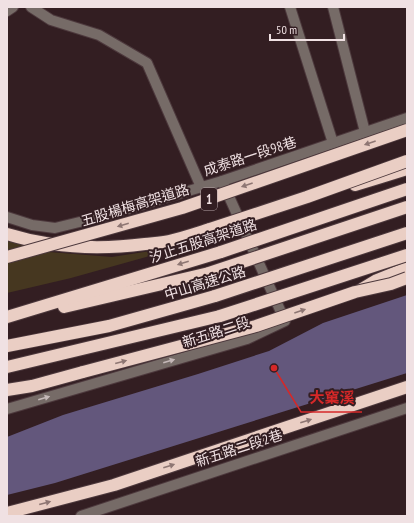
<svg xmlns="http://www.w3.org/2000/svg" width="414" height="523" font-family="'PT Sans Narrow','Noto Sans TC',sans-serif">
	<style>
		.green { fill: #463720 }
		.water { fill: #63577c }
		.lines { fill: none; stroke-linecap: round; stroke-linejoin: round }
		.minor-casing { stroke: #4d393d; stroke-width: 12 }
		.highway-casing { stroke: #4d393d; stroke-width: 14 }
		.minor { stroke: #766b67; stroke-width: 10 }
		.highway { stroke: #eacec4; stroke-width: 12 }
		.highway-bridge-casing { stroke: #4d393d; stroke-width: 14; stroke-linecap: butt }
		.highway-bridge { stroke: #eacec4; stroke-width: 12 }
		.oneway { fill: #8e7673 }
		.oneway2 { fill: #c5b8b8 }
		.labels { text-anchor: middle; stroke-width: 4; stroke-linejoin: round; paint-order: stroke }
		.shield { fill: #331e22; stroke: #b7a6a9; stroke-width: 1 }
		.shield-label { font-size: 13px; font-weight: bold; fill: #f0e1e3 }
		.street-label { font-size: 14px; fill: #f0e1e3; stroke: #331e22 }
		.leader { fill: none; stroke: #d62828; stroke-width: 1.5 }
		.callout-dot { fill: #d62828; stroke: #331e22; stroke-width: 1.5 }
		.callout-label { font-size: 15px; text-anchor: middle; font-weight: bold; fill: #d62828; stroke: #331e22; stroke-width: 4; stroke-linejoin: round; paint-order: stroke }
	</style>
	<rect width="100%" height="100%" fill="#331e22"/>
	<polygon class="green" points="7,240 49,252 112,257 189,245 71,278 7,293"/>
	<polygon class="water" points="407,295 407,373 55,483 7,495 7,437 63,415 198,374 269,351 323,323"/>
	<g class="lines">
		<g class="minor-casing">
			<g id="minor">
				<polyline points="31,7 51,20 99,35 147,63 201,187 206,190"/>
				<polyline points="290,7 333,143"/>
				<polyline points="333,7 365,132"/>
				<polyline points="7,11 13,7"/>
				<polyline points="7,217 32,225 55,228 104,216 222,181 407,118"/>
				<polyline points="7,409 247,339 285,321 222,181"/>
				<polyline points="81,516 407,408"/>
			</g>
		</g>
		<g class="highway-casing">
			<g id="highway">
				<polyline points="355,185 378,178 407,169"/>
				<path d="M7,234C52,248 98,250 145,244C153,243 161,243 169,241C183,238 197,233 210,229"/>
				<polyline points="362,289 377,280 407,268"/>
				<polyline points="64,307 209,273"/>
				<polyline points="7,317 221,252"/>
				<polyline points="7,346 109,326 215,296"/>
				<polyline points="7,367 220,316"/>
				<polyline points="7,390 32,386 83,372"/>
				<polyline points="7,513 114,485 407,387"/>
			</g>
		</g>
		<use href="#minor" class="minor"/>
		<use href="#highway" class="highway"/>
		<g class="highway-bridge-casing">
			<g id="highway-bridge">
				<polyline points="210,229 307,197 407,161"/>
				<polyline points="221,252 407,189"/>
				<polyline points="7,257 182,208 407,130"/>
				<polyline points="209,273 407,207"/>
				<polyline points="215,296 407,233"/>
				<polyline points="220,316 407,255"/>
				<polyline points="83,372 256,326 355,292 391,284 407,278"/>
			</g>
		</g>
		<use href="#highway-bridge" class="highway-bridge"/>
	</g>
	<defs><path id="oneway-solid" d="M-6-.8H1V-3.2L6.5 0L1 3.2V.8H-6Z"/></defs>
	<g class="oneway">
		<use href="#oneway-solid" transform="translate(370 143) rotate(161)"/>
		<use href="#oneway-solid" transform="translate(247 185) rotate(161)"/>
		<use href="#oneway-solid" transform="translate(123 225) rotate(164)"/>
		<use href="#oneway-solid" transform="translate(183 263) rotate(163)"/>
		<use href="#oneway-solid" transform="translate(300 311) rotate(-19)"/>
		<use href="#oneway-solid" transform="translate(121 362) rotate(-15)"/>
		<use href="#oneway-solid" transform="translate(306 421) rotate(-18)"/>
		<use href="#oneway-solid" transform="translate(169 466) rotate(-18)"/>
		<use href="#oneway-solid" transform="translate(45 503) rotate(-15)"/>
	</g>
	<g class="oneway2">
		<use href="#oneway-solid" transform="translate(169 361) rotate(-16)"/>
		<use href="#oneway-solid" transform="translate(44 398) rotate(-16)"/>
	</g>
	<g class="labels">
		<rect class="shield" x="201" y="188" width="16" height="22" rx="3"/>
		<g class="shield-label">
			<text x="209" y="204">1</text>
		</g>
		<g class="street-label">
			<text transform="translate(250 156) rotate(-18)" y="5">成泰路一段98巷</text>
			<text transform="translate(135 205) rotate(-17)" y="5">五股楊梅高架道路</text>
			<text transform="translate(203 241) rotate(-18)" y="5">汐止五股高架道路</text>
			<text transform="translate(205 283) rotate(-17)" y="5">中山高速公路</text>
			<text transform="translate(216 332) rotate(-18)" y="5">新五路二段</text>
			<text transform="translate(239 448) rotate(-18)" y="5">新五路二段2巷</text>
		</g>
	</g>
	<path class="leader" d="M274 368L301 412H362"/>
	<circle class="callout-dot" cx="274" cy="368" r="4"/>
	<g class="callout-label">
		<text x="332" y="403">大窠溪</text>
	</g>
	<rect width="414" height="523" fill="none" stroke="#f0e1e3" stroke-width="16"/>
	<path d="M270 34v6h74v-6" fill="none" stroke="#f0e1e3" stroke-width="2"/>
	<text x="276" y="34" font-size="12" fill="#f0e1e3" stroke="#331e22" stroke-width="3" paint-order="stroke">50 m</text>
</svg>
